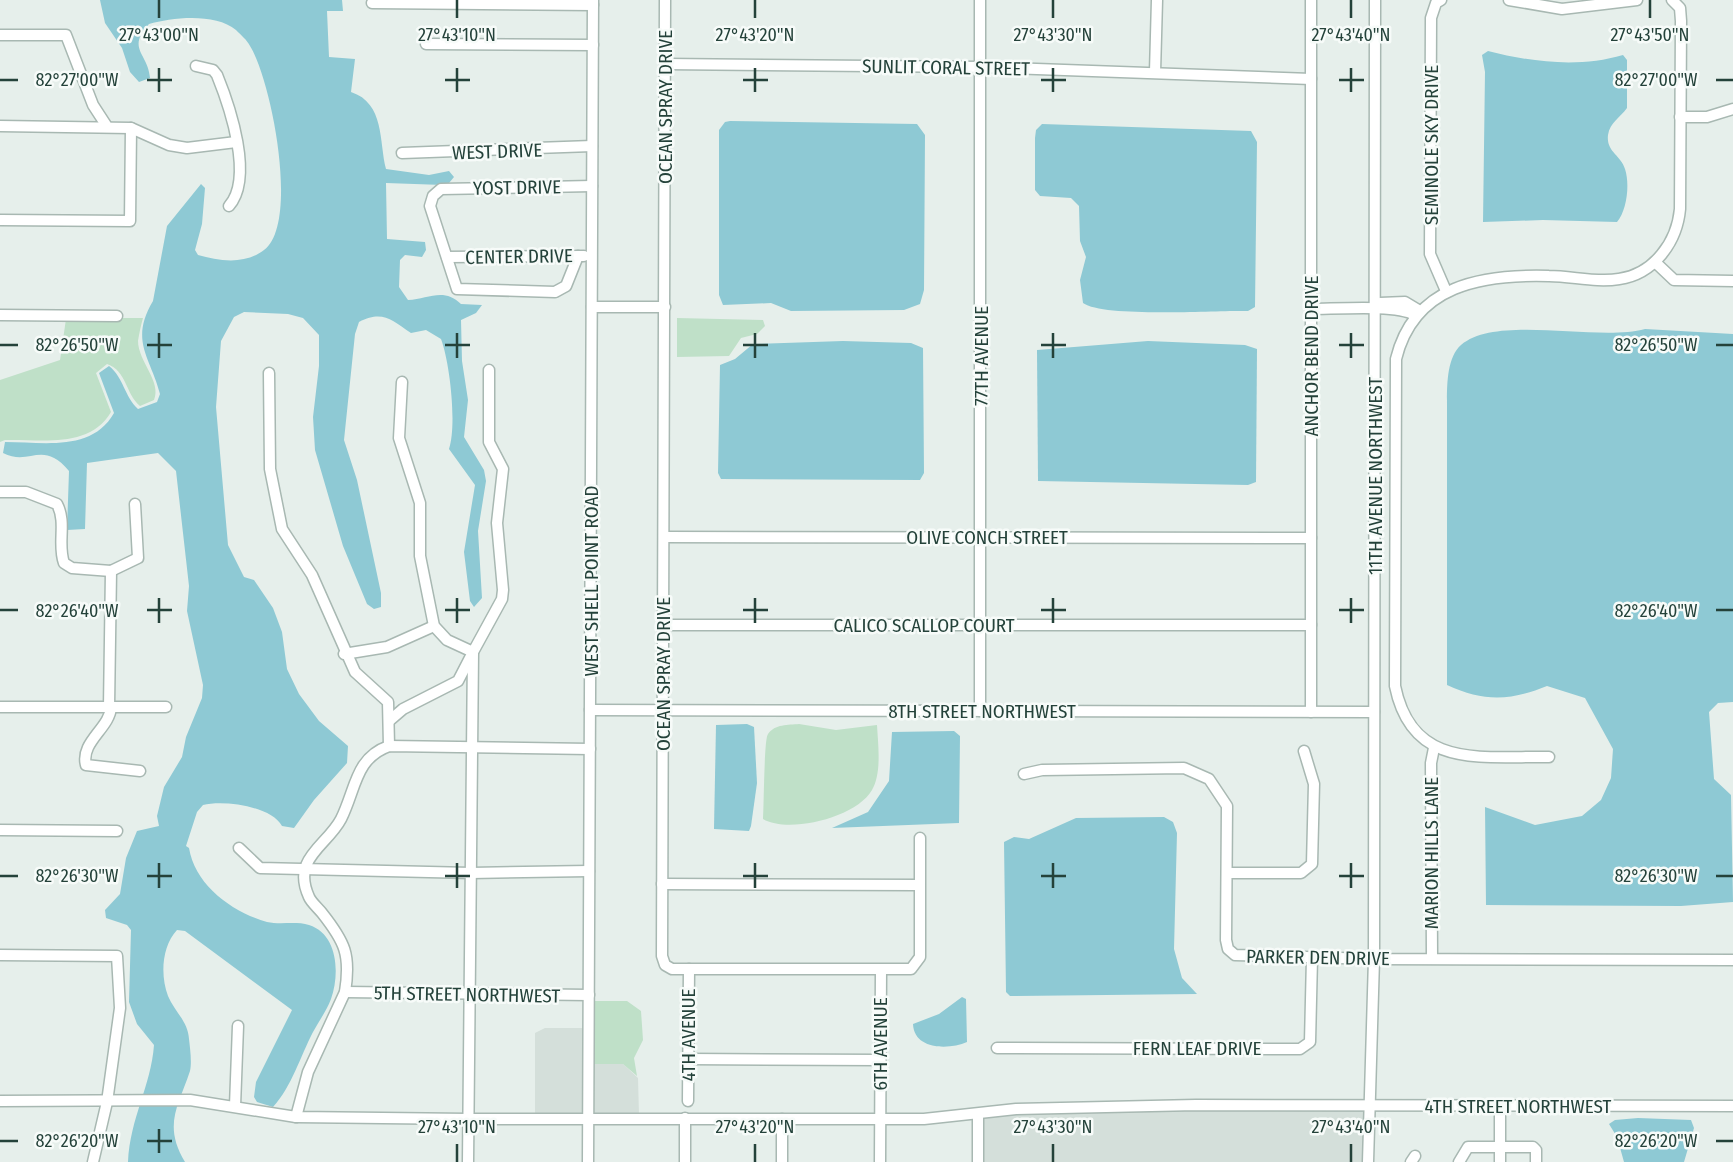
<svg xmlns="http://www.w3.org/2000/svg" width="1733" height="1162" font-family="'Fira Sans Condensed',sans-serif">
	<style>
		.built { fill: #d4dfda }
		.green { fill: #bfe0c8 }
		.water { fill: #8ec9d4 }
		.lines { fill: none; stroke-linecap: round; stroke-linejoin: round }
		.minor-casing { stroke: #a8b8b2; stroke-width: 13 }
		.minor { stroke: #fff; stroke-width: 10 }
		.ticks { fill: none; stroke: #24423a; stroke-width: 2.5 }
		.labels { text-anchor: middle; stroke-width: 5; stroke-linejoin: round; paint-order: stroke }
		.street-label { font-size: 19px; fill: #24423a; stroke: #f7fbf9 }
		.ticks-label { font-size: 18px; text-anchor: middle; fill: #24423a; stroke: #f7fbf9; stroke-width: 5; stroke-linejoin: round; paint-order: stroke }
	</style>
	<rect width="100%" height="100%" fill="#e6efeb"/>
	<g class="built">
		<polygon points="545,1028 585,1028 584,1115 535,1116 535,1033"/>
		<polygon points="592,1028 595,1028 594,1064 623,1064 638,1078 639,1115 592,1115"/>
		<polygon points="1105,1109 1366,1109 1364,1162 982,1162 982,1118 1017,1112"/>
	</g>
	<g class="green">
		<path d="M121,318H143C141,325 139,334 138,341C138,361 162,382 154,400L140,406C125,393 127,371 107,364L96,373L111,412C89,449 42,439 5,440L0,442V380L60,360L66,319Z"/>
		<polygon points="677,318 763,320 765,326 757,334 741,338 729,356 677,357"/>
		<path d="M799,724L836,730L877,725C878,744 882,773 872,790C856,818 788,834 763,819C764,806 764,738 768,734C775,724 788,725 799,724Z"/>
		<polygon points="595,1001 627,1001 641,1011 643,1040 634,1058 637,1076 623,1064 594,1064"/>
	</g>
	<g class="water">
		<path d="M100,0H342L343,11H327L329,57L355,59L351,92C385,103 379,142 386,169L429,175L449,171L454,177L449,183L443,185L386,183L387,239L425,242L426,250L422,257L405,255L400,260L399,287L408,300C428,299 444,287 461,304L482,305L476,313L461,320L462,361L468,400L464,437L484,470L486,481L478,531L482,598L474,607L470,601L464,552L475,485L449,449C457,425 450,363 441,339L426,330L411,333C391,320 383,310 359,322L355,334L344,440L357,480L381,593V607L374,609L367,604L343,546L315,450L313,417L319,366V335L303,318L288,314L244,312L234,317L221,341L216,407L228,545L244,577L254,580L273,608L282,632L287,669L299,694L319,721L348,746L347,763L314,800L294,828L282,826C271,806 224,800 203,805L197,812L186,846L189,848C195,885 232,912 267,922C280,925 296,921 309,925C338,934 340,974 331,999C327,1010 319,1021 313,1032C300,1057 292,1086 273,1107L257,1102L254,1097L256,1082L292,1010L185,931L177,930C162,946 160,975 168,996C174,1011 188,1021 189,1039C190,1048 192,1062 190,1071C178,1107 163,1125 185,1162H128C130,1118 151,1086 154,1045L137,1024L129,1002L131,930L127,925L106,918L105,910L120,894L126,858L137,831L159,826L157,816L164,787L182,757L186,737L202,698L203,685L187,611L189,586L176,471L158,453L87,463L85,529L67,530L69,471C42,439 30,467 3,453L5,442C44,442 92,452 114,413L99,373L109,366C124,378 124,396 138,409L157,402L160,394C151,358 129,341 153,301L167,226L201,184L205,188L202,224L195,250L198,255C219,261 245,265 264,250C300,223 271,79 250,46C247,40 241,35 236,30C216,13 173,17 149,24C126,49 148,53 150,78L139,82L130,72L122,48L105,23Z"/>
		<path d="M1488,51C1531,62 1579,68 1623,55L1627,60V108C1620,118 1610,122 1608,135C1606,152 1621,155 1625,169C1630,184 1627,210 1617,222L1543,220L1483,222L1485,72L1482,55Z"/>
		<polygon points="730,121 917,124 925,135 924,290 920,304 904,310 791,311 771,303 723,305 719,295 719,130 725,122"/>
		<path d="M1042,124L1251,131L1257,142L1255,307L1248,311C1216,310 1104,318 1083,303L1080,280L1086,257L1080,241L1079,206L1071,198L1040,196L1035,190V138L1036,130Z"/>
		<path d="M1645,329L1733,334V702L1718,703L1709,712L1714,779L1731,795L1733,902L1681,906L1486,905L1485,807L1535,825L1582,816L1601,800L1611,778L1613,749L1585,698L1547,686C1510,701 1484,702 1447,685V407C1447,389 1446,358 1461,345C1497,314 1597,342 1645,329Z"/>
		<polygon points="843,341 911,343 923,348 924,473 920,480 721,479 718,473 720,365 735,359 753,344"/>
		<polygon points="1148,341 1245,345 1257,349 1256,482 1248,485 1038,481 1037,350"/>
		<polygon points="747,724 754,727 757,783 751,826 749,831 714,829 716,725"/>
		<polygon points="954,731 960,736 959,823 832,828 868,812 889,781 892,732"/>
		<polygon points="1164,817 1173,822 1177,833 1174,949 1182,978 1197,994 1010,996 1006,992 1004,842 1014,837 1029,839 1076,818"/>
		<path d="M962,997L966,999L967,1042C949,1050 914,1050 913,1024L939,1014Z"/>
		<polygon points="1638,1118 1691,1120 1694,1128 1684,1162 1624,1162 1617,1137 1609,1124 1615,1120"/>
	</g>
	<g class="lines">
		<g class="minor-casing">
			<g id="minor">
				<polyline points="665,0 662,956 665,965 672,969 911,969 920,957 920,838"/>
				<polyline points="980,0 980,711"/>
				<polyline points="1441,0 1436,3 1431,18 1430,254 1446,291"/>
				<polyline points="1509,0 1562,9 1637,0"/>
				<polyline points="372,3 593,5"/>
				<polyline points="0,35 66,35 93,105 106,125"/>
				<polyline points="426,44 593,45"/>
				<polyline points="665,64 981,67 1311,79"/>
				<path d="M196,66L213,70L217,75C230,107 254,178 229,206"/>
				<polyline points="1155,72 1157,0"/>
				<polyline points="1680,117 1707,117 1733,109"/>
				<polyline points="0,126 131,128 169,145 187,148 236,142"/>
				<polyline points="402,153 592,146"/>
				<polyline points="0,220 130,221 131,128"/>
				<polyline points="578,256 566,286 555,292 457,289 430,206 433,196 441,189 592,186"/>
				<polyline points="447,257 584,256"/>
				<polyline points="1655,262 1674,280 1733,281"/>
				<polyline points="592,307 665,307"/>
				<polyline points="1375,308 1380,303 1405,302 1420,311"/>
				<path d="M1311,309C1336,309 1396,304 1415,315"/>
				<polyline points="0,315 117,316"/>
				<polyline points="269,373 270,469 282,529 312,575 355,672 388,702 389,746"/>
				<path d="M0,492H26L57,504C67,523 57,544 64,563L72,568L111,571"/>
				<polyline points="664,537 1311,538"/>
				<polyline points="111,571 138,558 135,504"/>
				<polyline points="663,625 1311,625"/>
				<polyline points="344,654 387,647 434,626"/>
				<polyline points="0,707 166,707"/>
				<polyline points="109,707 111,571"/>
				<path d="M111,707C110,728 80,742 86,765L140,771"/>
				<polyline points="590,710 1374,712"/>
				<polyline points="1311,712 1311,0"/>
				<polyline points="389,721 403,709 458,681 473,652 447,640 434,626 420,556 420,503 399,438 402,382"/>
				<path d="M1549,757C1481,756 1412,770 1395,686L1396,359C1414,285 1482,274 1549,276C1572,276 1596,283 1619,279C1654,274 1677,242 1680,209L1681,21L1680,8L1672,0"/>
				<polyline points="1024,774 1042,770 1184,768 1209,779 1227,806 1226,940 1228,949 1235,955 1374,959 1733,960"/>
				<polyline points="0,830 117,831"/>
				<polyline points="239,848 260,868 471,873 589,871"/>
				<polyline points="1227,873 1301,873 1312,864 1314,784 1304,751"/>
				<polyline points="662,884 919,885"/>
				<polyline points="0,955 117,956 120,1008 107,1102 93,1162"/>
				<polyline points="1432,958 1431,763 1434,748"/>
				<polyline points="345,992 589,995"/>
				<polyline points="997,1048 1300,1049 1310,1042 1312,958"/>
				<polyline points="688,1059 880,1060"/>
				<polyline points="0,1101 190,1100 296,1117 469,1119 924,1119 1016,1109 1196,1105 1733,1106"/>
				<polyline points="688,1101 689,969"/>
				<polyline points="235,1106 238,1026"/>
				<polyline points="1500,1106 1500,1162"/>
				<path d="M296,1117L308,1072L345,992C351,955 345,942 322,913C318,908 311,902 309,897C291,858 327,846 341,819C356,789 355,758 389,746L590,749"/>
				<polyline points="782,1119 782,1162"/>
				<polyline points="468,1162 473,652 502,599 503,590 497,523 503,469 489,442 489,370"/>
				<polyline points="588,1162 593,0"/>
				<polyline points="685,1162 685,1118"/>
				<polyline points="880,1162 881,970"/>
				<polyline points="978,1162 978,1115"/>
				<polyline points="1368,1162 1374,959 1375,0"/>
				<polyline points="1411,1162 1415,1156"/>
				<polyline points="1459,1162 1468,1147 1533,1147 1536,1150 1536,1162"/>
			</g>
		</g>
		<use href="#minor" class="minor"/>
	</g>
	<path class="ticks" d="M159,0V18M457,0V18M755,0V18M1053,0V18M1351,0V18M1650,0V18M159,68V92M457,68V92M755,68V92M1053,68V92M1351,68V92M0,80H18M147,80H172M445,80H470M743,80H768M1041,80H1066M1339,80H1364M1716,80H1733M159,333V358M457,333V358M755,333V358M1053,333V358M1351,333V358M0,345H18M147,345H172M445,345H470M743,345H768M1041,345H1066M1339,345H1364M1716,345H1733M159,598V623M457,598V623M755,598V623M1053,598V623M1351,598V623M0,610H18M147,610H172M445,610H470M743,610H768M1041,610H1066M1339,610H1364M1716,610H1733M159,863V888M457,863V888M755,863V888M1053,863V888M1351,863V888M0,876H18M147,876H172M445,876H470M743,876H768M1041,876H1066M1339,876H1364M1716,876H1733M159,1129V1153M0,1141H18M147,1141H172M1716,1141H1733M457,1144V1162M755,1144V1162M1053,1144V1162M1351,1144V1162"/>
	<g class="labels">
		<g class="street-label">
			<text transform="translate(946 67) rotate(1)" y="7">SUNLIT CORAL STREET</text>
			<text transform="translate(665 107) rotate(-90)" y="7">OCEAN SPRAY DRIVE</text>
			<text transform="translate(1431 145) rotate(-90)" y="7">SEMINOLE SKY DRIVE</text>
			<text transform="translate(497 151) rotate(-2)" y="7">WEST DRIVE</text>
			<text transform="translate(517 187) rotate(-1)" y="7">YOST DRIVE</text>
			<text transform="translate(519 256) rotate(-1)" y="7">CENTER DRIVE</text>
			<text transform="translate(981 356) rotate(-90)" y="7">77TH AVENUE</text>
			<text transform="translate(1311 356) rotate(-90)" y="7">ANCHOR BEND DRIVE</text>
			<text transform="translate(1375 476) rotate(-90)" y="7">11TH AVENUE NORTHWEST</text>
			<text x="987" y="544">OLIVE CONCH STREET</text>
			<text transform="translate(591 581) rotate(-90)" y="7">WEST SHELL POINT ROAD</text>
			<text x="924" y="632">CALICO SCALLOP COURT</text>
			<text transform="translate(663 674) rotate(-90)" y="7">OCEAN SPRAY DRIVE</text>
			<text x="982" y="718">8TH STREET NORTHWEST</text>
			<text transform="translate(1431 853) rotate(-90)" y="7">MARION HILLS LANE</text>
			<text transform="translate(1318 957) rotate(1)" y="7">PARKER DEN DRIVE</text>
			<text transform="translate(467 994) rotate(1)" y="7">5TH STREET NORTHWEST</text>
			<text transform="translate(688 1035) rotate(-90)" y="7">4TH AVENUE</text>
			<text transform="translate(880 1044) rotate(-90)" y="7">6TH AVENUE</text>
			<text x="1197" y="1055">FERN LEAF DRIVE</text>
			<text x="1518" y="1113">4TH STREET NORTHWEST</text>
		</g>
	</g>
	<g class="ticks-label">
		<text x="159" y="41">27°43'00"N</text>
		<text x="457" y="41">27°43'10"N</text>
		<text x="755" y="41">27°43'20"N</text>
		<text x="1053" y="41">27°43'30"N</text>
		<text x="1351" y="41">27°43'40"N</text>
		<text x="1650" y="41">27°43'50"N</text>
		<text x="1656" y="86">82°27'00"W</text>
		<text x="77" y="86">82°27'00"W</text>
		<text x="1656" y="351">82°26'50"W</text>
		<text x="77" y="351">82°26'50"W</text>
		<text x="1656" y="617">82°26'40"W</text>
		<text x="77" y="617">82°26'40"W</text>
		<text x="1656" y="882">82°26'30"W</text>
		<text x="77" y="882">82°26'30"W</text>
		<text x="457" y="1133">27°43'10"N</text>
		<text x="755" y="1133">27°43'20"N</text>
		<text x="1053" y="1133">27°43'30"N</text>
		<text x="1351" y="1133">27°43'40"N</text>
		<text x="1656" y="1147">82°26'20"W</text>
		<text x="77" y="1147">82°26'20"W</text>
	</g>
</svg>
